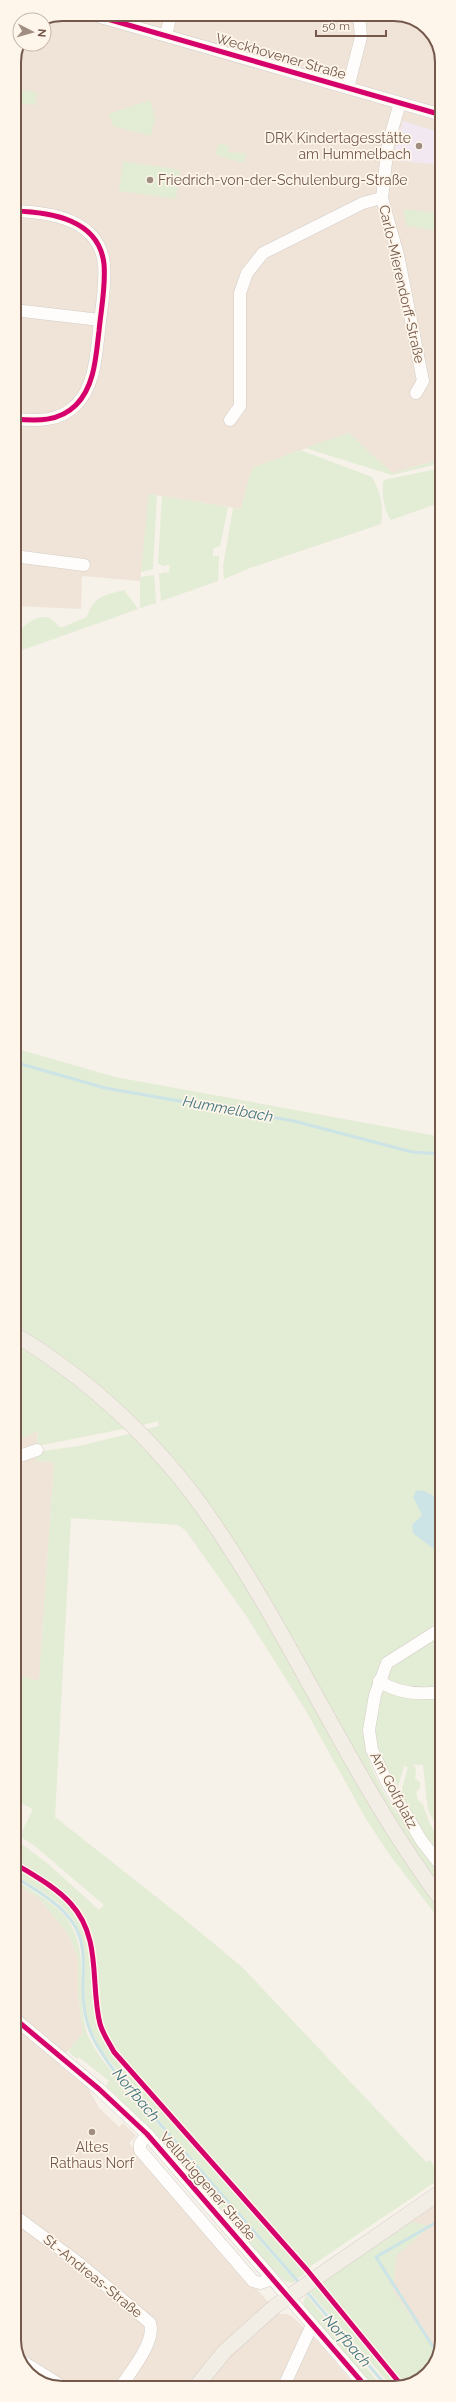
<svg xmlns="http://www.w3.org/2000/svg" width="456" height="2402" font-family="Raleway,sans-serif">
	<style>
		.residential { fill: #efe4d7 }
		.education { fill: #f2e8f1 }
		.green { fill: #e3ecd4 }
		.water { fill: #cce4e6 }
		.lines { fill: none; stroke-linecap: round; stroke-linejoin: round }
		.stream { stroke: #cce4e6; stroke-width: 3 }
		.minor-casing { stroke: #d4cdc6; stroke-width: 13 }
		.major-casing { stroke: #d5ccc5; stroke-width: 16 }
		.minor { stroke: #fefdfc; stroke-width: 12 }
		.major { stroke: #f2ede5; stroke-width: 15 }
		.cycleway-casing { stroke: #fef6ea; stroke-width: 8 }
		.cycleway { stroke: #d6006c; stroke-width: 5 }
		.poi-dot { fill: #a18e82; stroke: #fef6ea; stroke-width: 1.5 }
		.labels { text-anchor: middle; stroke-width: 3.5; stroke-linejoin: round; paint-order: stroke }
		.street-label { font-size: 14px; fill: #73584b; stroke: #fef6ea }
		.poi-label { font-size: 14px; fill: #73584b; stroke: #fef6ea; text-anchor: end }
		.water-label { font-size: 15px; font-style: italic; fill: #43757f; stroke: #fef6ea }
		.rim { fill: none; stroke: #73584b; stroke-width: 2 }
	</style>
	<rect width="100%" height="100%" fill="#f6f1e9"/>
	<g class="residential">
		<polygon points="62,14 400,14 428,28 442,56 442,459 392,473 349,433 252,468 241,509 150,494 140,581 82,576 81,609 14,606 14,62 22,44 44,44 44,22"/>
		<polygon points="14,1403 39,1405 36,1461 54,1462 39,1681 14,1674"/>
		<polygon points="14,1883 38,1897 68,1934 78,1957 78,1994 83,2033 57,2063 88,2088 99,2108 119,2127 123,2123 136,2136 129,2143 166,2189 279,2314 287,2314 293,2317 321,2345 357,2388 56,2388 28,2374 14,2346"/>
		<polygon points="442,2196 442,2340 437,2353 393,2291 396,2256 429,2227 407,2221"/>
	</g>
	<polygon class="education" points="403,121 442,133 442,165 392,160"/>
	<g class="green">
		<polygon points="14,89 37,92 36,105 14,103"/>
		<polygon points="150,100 155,118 151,136 113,126 109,114"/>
		<polygon points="219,143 229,146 228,152 247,154 243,163 215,155"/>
		<polygon points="123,161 180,170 176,199 119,191"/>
		<polygon points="403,209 440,213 438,231 407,226"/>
		<polygon points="349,433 392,473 442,459 442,463 392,475 305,448"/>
		<path d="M300,450L372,477C380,490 384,509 381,524L250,568L224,579L223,567L233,508L241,509L252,468Z"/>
		<path d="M442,468V502L391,520C384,512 381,490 384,480Z"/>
		<polygon points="149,494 157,495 153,569 141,572"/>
		<polygon points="162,496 228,507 220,546 213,548 213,557 219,555 218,581 161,601 159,574 167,572 168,575 170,565 163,566 158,563"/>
		<polygon points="154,575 156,603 140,608 140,577"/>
		<path d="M124,590L138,609L14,653C14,649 13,644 14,640C16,631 34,616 44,617C51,617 55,622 59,627H63L87,617C93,597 104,595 124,590Z"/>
		<path d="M14,1048L115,1077L442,1137V1836L428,1810L423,1765L413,1764L416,1769L415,1779L420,1782V1788L416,1792L418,1800L423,1805L430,1824L442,1845V1854L433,1851L432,1843L424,1838V1831L421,1830L403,1798L400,1796L408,1767L404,1766L398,1787C395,1778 386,1771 385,1762L381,1763L365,1735C363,1771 403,1822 424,1852C429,1859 439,1868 442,1877C443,1881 442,1888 442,1892L424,1868L330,1712L143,1430L159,1426L158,1421L139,1426L14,1328Z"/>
		<polygon points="14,1339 47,1360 128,1428 37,1446 38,1431 14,1442"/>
		<path d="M133,1433L206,1521L442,1908V1923L389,1854L366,1819L306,1711L247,1617L186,1531L178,1525L71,1518L55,1817L183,1918L242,1967L426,2162L430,2160L441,2178L308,2268L124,2061C116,2049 108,2038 103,2024C88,1983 106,1949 76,1907C61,1886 34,1874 14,1858V1850L19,1842L47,1863L99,1910L104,1905L36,1847L20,1836L33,1809L14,1800V1674L39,1681L54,1462L36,1461L37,1455L43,1451L79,1446Z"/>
		<path d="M14,1863C33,1878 57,1890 72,1908C104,1949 85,1999 107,2044L218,2173L307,2272L297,2279L191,2159L103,2053C94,2038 87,2023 85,2005C83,1974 90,1940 69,1914C55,1897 32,1886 14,1874Z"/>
		<path d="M14,1879C30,1890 51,1901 64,1915C93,1949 74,1994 87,2033C93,2050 106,2064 117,2078L295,2281L292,2283L284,2281L256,2252L140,2119L106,2086L109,2081L79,2057L77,2059L68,2051L83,2033L78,1994V1957L68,1934L38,1897L14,1883Z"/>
		<polygon points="407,2221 430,2226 396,2256 393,2291 437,2353 430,2371 404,2386 343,2315 321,2284"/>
		<polygon points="318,2287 334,2309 401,2387 393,2388 310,2292"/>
		<polygon points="306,2295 383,2388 373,2388 306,2308 303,2303"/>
	</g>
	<polygon class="water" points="422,1490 434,1496 442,1505 442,1551 435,1550 413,1533 412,1525 422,1515 413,1497 416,1491"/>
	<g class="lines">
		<g class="stream">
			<polyline points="14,1062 105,1088 294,1121 412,1152 442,1154"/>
			<path d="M14,1876C35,1890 59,1902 73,1923C90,1949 80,1978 84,2006C87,2035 102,2054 118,2076L300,2284"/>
			<polyline points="306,2291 388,2388"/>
			<polyline points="437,2353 376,2257 442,2219"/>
		</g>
		<g class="minor-casing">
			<g id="minor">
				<polyline points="90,14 442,115"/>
				<polyline points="166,35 171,14"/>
				<polyline points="348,88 361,37 359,14"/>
				<polyline points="400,103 388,144 382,198 398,255 423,381 416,393"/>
				<path d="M14,211C50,212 99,219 104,264C106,286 101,309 99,331C96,355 95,386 76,405C59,422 37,421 14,419"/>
				<polyline points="14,310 100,320"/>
				<polyline points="230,420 240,406 240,293 247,273 263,253 363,203 382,198"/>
				<polyline points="14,556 84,565"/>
				<polyline points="14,1458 37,1450"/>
				<polyline points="442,1628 387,1663 375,1695 369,1730 372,1750 387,1782 421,1840 442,1867"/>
				<path d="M379,1681C398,1694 420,1695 442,1692"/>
				<polyline points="14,2018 99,2089 147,2134 367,2388"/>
				<polyline points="147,2134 140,2144 140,2150 253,2281 260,2283 272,2279"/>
				<path d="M14,2215L80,2264L150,2323C156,2342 130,2372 120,2388"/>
				<polyline points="22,2361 65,2388"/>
				<polyline points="283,2388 312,2325"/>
			</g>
		</g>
		<g class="major-casing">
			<g id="major">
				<path d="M14,1334C91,1380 159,1444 210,1518C295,1641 352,1781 442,1901"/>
				<polyline points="195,2388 224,2352 274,2307 442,2191"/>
			</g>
		</g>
		<use href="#minor" class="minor"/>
		<use href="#major" class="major"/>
		<g class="cycleway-casing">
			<g id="cycleway">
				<polyline points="90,14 442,115"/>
				<path d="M14,211C50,212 99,219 104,264C106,286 101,309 99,331C96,355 95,386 76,405C59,422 37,421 14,419"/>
				<path d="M14,1863C33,1875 56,1887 71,1904C102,1938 90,1984 100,2024C103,2034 109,2043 114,2052L307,2270L402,2386"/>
				<polyline points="14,2018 99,2089 147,2134 367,2388"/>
			</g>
		</g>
		<use href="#cycleway" class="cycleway"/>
	</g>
	<g class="poi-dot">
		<circle cx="419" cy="146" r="4"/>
		<circle cx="150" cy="180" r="4"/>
		<circle cx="92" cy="2132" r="4"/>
	</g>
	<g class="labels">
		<g class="street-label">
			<text transform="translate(281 56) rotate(16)" y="5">Weckhovener Straße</text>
			<text transform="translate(402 284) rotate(77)" y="5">Carlo-Mierendorff-Straße</text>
			<text transform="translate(394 1790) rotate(62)" y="5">Am Golfplatz</text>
			<text transform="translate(208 2186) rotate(49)" y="5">Vellbrüggener Straße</text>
			<text transform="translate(93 2276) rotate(39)" y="5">St.-Andreas-Straße</text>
		</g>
		<g class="poi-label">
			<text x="411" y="143">DRK Kindertagesstätte<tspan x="411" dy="16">am Hummelbach</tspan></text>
			<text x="158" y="185" text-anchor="start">Friedrich-von-der-Schulenburg-Straße</text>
			<text x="92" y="2152" text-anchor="middle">Altes<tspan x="92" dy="16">Rathaus Norf</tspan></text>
		</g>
		<g class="water-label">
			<text transform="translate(228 1109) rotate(10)" y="5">Hummelbach</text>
			<text transform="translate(136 2095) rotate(50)" y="5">Norfbach</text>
			<text transform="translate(347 2341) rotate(49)" y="5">Norfbach</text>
		</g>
	</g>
	<path d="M0 0H456V2402H0ZM62 21H394A41 41 0 0 1 435 62V2340A41 41 0 0 1 394 2381H62A41 41 0 0 1 21 2340V62A41 41 0 0 1 62 21Z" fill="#fef6ea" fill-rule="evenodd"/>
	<path class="rim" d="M62 21H394A41 41 0 0 1 435 62V2340A41 41 0 0 1 394 2381H62A41 41 0 0 1 21 2340V62A41 41 0 0 1 62 21Z"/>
	<g transform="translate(32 32) rotate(96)"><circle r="19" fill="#fef6ea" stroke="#c6b7aa"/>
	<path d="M0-3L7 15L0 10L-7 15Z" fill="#a18e82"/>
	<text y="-6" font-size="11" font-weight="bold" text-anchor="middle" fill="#73584b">N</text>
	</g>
	<path d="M316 30v6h70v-6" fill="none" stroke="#73584b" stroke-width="2"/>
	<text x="322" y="30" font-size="12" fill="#73584b" stroke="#fef6ea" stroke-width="3" paint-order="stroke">50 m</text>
</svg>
